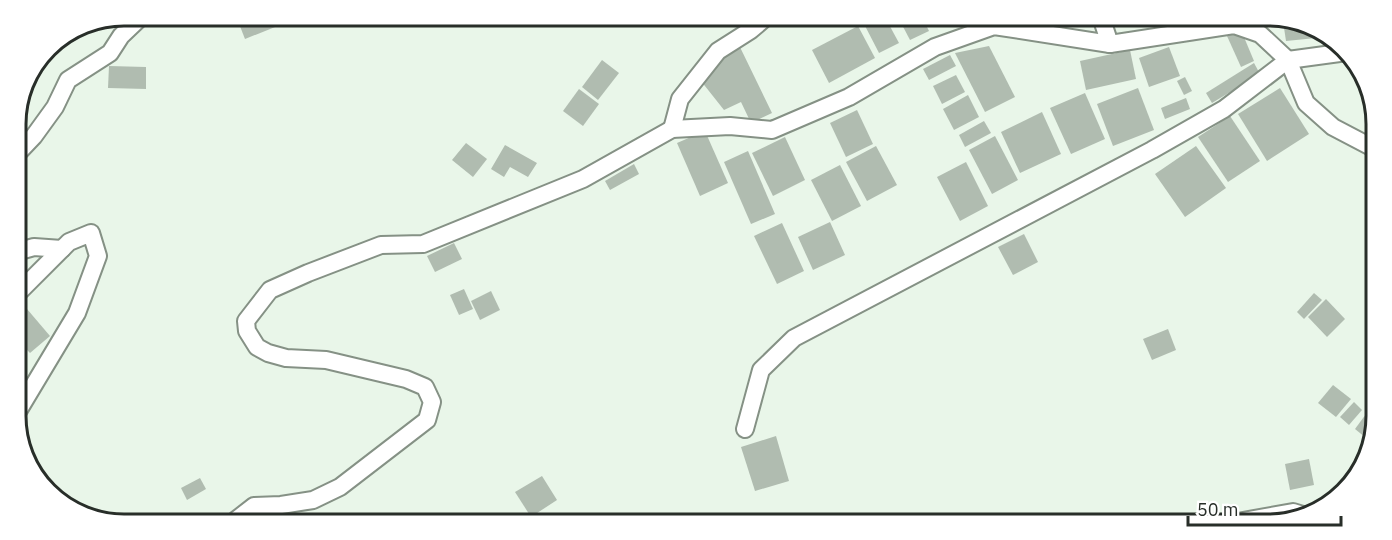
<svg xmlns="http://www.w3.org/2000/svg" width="1392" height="540" font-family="'IBM Plex Sans',sans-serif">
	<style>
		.building { fill: #b0bcb0 }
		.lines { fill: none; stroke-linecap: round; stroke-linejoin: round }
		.street-casing { stroke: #859185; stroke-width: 20 }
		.street { stroke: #fff; stroke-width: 16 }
		.rim { fill: none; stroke: #282e29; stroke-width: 3 }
	</style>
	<rect width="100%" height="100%" fill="#e9f6e9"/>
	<g class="building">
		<polygon points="236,16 288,16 290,21 245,39"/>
		<polygon points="864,19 886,19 899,43 879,53 862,20"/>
		<polygon points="899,19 923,19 929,31 910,40"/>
		<polygon points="1283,21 1304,21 1326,37 1286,41"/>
		<polygon points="858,26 875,58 829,83 812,50"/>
		<polygon points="1241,30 1254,61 1241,67 1227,36"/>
		<polygon points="738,43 772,113 751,123 741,102 724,110 701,81"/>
		<polygon points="989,46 1015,97 985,112 955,53"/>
		<polygon points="1169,47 1180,76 1149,87 1139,58"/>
		<polygon points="1130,50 1136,79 1086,90 1080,61"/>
		<polygon points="950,55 956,66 929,80 923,69"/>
		<polygon points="602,60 619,73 598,100 582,87"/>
		<polygon points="1254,63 1260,74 1212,103 1206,93"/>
		<polygon points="109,66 146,67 146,89 108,88"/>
		<polygon points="956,75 965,92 942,104 933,86"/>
		<polygon points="1185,77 1192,91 1184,95 1177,81"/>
		<polygon points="1138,88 1154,130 1113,146 1097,104"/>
		<polygon points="1280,88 1309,134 1267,161 1238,114"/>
		<polygon points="579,89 599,104 583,126 563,111"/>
		<polygon points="1085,93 1105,139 1071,154 1050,108"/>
		<polygon points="968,95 979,117 954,130 943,109"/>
		<polygon points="1186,98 1190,109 1165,119 1161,108"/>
		<polygon points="857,110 873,144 846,157 830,123"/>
		<polygon points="1042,112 1061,154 1020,173 1001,132"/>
		<polygon points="1230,116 1260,161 1228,182 1198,137"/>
		<polygon points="984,121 991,133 965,147 959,135"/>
		<polygon points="705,131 728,183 700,196 677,143"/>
		<polygon points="995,136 1018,180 992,194 969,150"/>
		<polygon points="785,137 805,180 773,196 752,153"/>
		<polygon points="466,143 487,159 473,177 452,160"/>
		<polygon points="505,145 537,163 528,177 510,167 504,177 491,169"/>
		<polygon points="876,146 897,185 867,201 846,162"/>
		<polygon points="1196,146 1226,188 1185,217 1155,174"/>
		<polygon points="748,151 775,214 751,224 724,162"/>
		<polygon points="966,162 988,206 960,221 937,177"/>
		<polygon points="634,164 639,174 610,190 605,181"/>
		<polygon points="840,165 861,206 832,221 811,180"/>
		<polygon points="830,222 845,255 813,270 798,237"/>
		<polygon points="782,223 804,271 777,284 754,236"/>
		<polygon points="1024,234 1038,262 1013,275 998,247"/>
		<polygon points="454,243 462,259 435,272 427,256"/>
		<polygon points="464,289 473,309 459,315 450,295"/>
		<polygon points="491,291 500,310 480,320 471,301"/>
		<polygon points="1314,293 1322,300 1304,319 1297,312"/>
		<polygon points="1326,299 1345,319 1327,337 1308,317"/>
		<polygon points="27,309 50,336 30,353 16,338 16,319"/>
		<polygon points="1168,329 1176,350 1152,360 1143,339"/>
		<polygon points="1333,385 1351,399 1336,417 1318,403"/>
		<polygon points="1354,402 1362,410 1349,425 1340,417"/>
		<polygon points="1366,414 1372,418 1371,442 1355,429"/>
		<polygon points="776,436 789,481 755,491 741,447"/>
		<polygon points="1309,459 1314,485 1290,490 1285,464"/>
		<polygon points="542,476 557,500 531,517 515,492"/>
		<polygon points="200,478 206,489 187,500 181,488"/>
	</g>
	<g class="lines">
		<g class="street-casing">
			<g id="street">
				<polyline points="1102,20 1110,44"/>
				<polyline points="672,129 680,99 718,51 751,30 765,18"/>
				<polyline points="15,156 34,136 55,107 68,80 110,53 121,36 143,15"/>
				<polyline points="16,252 34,247 62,249"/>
				<polyline points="16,295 69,242 91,233 98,256 77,313 17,413"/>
				<polyline points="745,429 761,370 794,338 1152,150 1224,109 1288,60 1347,52"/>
				<polyline points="236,520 254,506 281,505 313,500 340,487 427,420 432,402 425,387 406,379 326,360 286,358 268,353 257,347 247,331 246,321 270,290 308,273 381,245 423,244 583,179 672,129 730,126 772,130 849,97 935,47 994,26 1110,44 1234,25 1260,34 1288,60 1306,103 1333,127 1375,149"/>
				<polyline points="1221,525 1293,512 1303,515"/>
			</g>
		</g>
		<use href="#street" class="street"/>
	</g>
	<path d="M0 0H1392V540H0ZM124 26H1268A98 98 0 0 1 1366 124V416A98 98 0 0 1 1268 514H124A98 98 0 0 1 26 416V124A98 98 0 0 1 124 26Z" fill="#fff" fill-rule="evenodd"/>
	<path class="rim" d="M124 26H1268A98 98 0 0 1 1366 124V416A98 98 0 0 1 1268 514H124A98 98 0 0 1 26 416V124A98 98 0 0 1 124 26Z"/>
	<path d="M1188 516v9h153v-9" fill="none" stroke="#282e29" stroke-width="3"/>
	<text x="1197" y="516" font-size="18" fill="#282e29" stroke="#ffffff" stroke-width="4.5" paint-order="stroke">50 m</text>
</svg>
